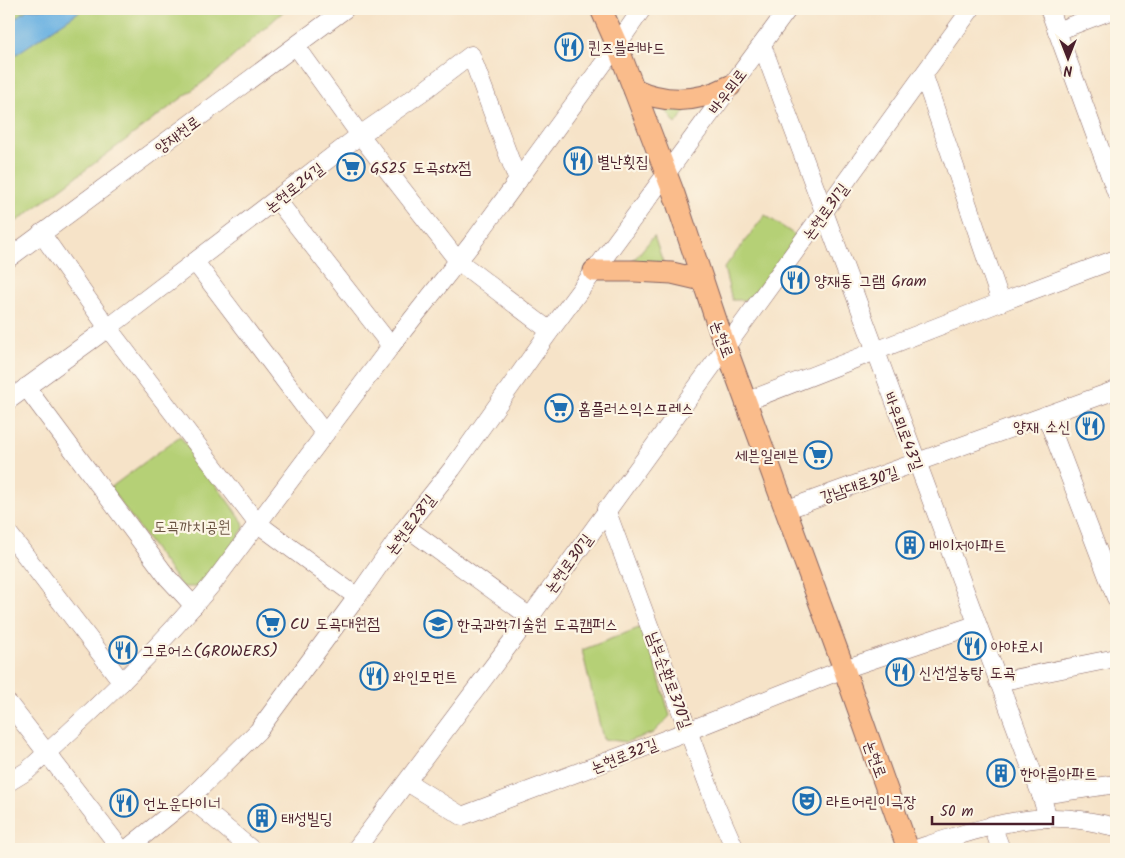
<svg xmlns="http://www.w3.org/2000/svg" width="1125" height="858" font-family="Kalam,'Poor Story',sans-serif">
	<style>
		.green { fill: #b5d076; stroke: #807850 }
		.water { fill: #6cb2e2; stroke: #5b6886 }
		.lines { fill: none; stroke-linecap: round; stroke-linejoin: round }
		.minor-casing { stroke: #866462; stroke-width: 19 }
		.major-casing { stroke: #866462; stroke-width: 23 }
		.minor { stroke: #fff; stroke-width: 18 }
		.major { stroke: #fabc8b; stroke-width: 21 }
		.labels { text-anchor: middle; stroke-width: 4.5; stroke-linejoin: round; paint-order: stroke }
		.poi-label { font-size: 16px; fill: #4a1f2b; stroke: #fcf5e5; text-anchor: start }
		.street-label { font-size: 16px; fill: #4a1f2b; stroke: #fcf5e5 }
		.park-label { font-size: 16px; fill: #6a5442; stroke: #fcf5e5 }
	</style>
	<rect width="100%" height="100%" fill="#fcf5e5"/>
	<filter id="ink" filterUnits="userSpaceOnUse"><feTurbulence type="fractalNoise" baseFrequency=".02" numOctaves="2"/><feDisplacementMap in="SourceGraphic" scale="10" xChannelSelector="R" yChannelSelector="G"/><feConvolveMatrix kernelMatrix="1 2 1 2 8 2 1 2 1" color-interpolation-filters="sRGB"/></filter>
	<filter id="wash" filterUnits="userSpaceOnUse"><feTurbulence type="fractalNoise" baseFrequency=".0096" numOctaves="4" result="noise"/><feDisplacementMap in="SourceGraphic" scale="20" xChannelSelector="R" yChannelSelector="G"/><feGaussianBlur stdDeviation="1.12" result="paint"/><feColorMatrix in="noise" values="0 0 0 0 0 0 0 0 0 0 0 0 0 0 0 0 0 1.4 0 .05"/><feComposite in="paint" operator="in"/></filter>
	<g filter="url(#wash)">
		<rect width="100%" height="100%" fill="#f6e3c8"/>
		<g class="green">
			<polygon points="9,9 286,9 214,74 9,227"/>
			<polygon points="662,105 689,105 676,124"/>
			<polygon points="765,215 798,237 748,300 732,300 724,268"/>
			<polygon points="654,236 663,262 632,262"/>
			<polygon points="180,436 243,522 244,528 204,587 182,587 110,488"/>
			<polygon points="644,626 670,716 653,733 626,742 603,739 582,650"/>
		</g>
		<polygon class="water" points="28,9 83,9 9,59 9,23"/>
	</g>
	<g filter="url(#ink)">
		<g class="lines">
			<g class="minor-casing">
				<g id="minor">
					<polyline points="1049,9 1116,192"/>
					<polyline points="1057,31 1115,9"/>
					<path d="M762,45C853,296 946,546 1041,795L1048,818"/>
					<polyline points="296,46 360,135 458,261 550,331"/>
					<polyline points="924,76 1001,302"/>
					<polyline points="277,200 391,346"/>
					<polyline points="41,233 108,328 257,523 357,597"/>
					<polyline points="9,258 345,9"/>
					<polyline points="195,262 325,434"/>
					<polyline points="26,387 168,578 194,606"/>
					<polyline points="9,400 108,328 360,135 425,90 471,55 518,181"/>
					<polyline points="745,402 1001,302 1116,259"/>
					<polyline points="1046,415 1116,598"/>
					<polyline points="606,509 716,806 735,849"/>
					<polyline points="785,510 1116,390"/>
					<polyline points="406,527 530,617"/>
					<polyline points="9,534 122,682"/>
					<polyline points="998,682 1116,658"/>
					<polyline points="9,704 121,849"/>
					<path d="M9,782L27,771C92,712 157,651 213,583L391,346L473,242L617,45L642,9"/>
					<polyline points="407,782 462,816 688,731 844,669 975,625"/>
					<polyline points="1041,795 1116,784"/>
					<polyline points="190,798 251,849"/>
					<polyline points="992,825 1001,849"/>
					<polyline points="127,849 190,798 258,731 357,597 406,527 452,469 550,331 788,9"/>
					<polyline points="356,849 530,617 971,9"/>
					<path d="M916,849C959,835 1002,820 1047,818C1071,817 1094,822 1116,827"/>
				</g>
			</g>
			<g class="major-casing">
				<g id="major">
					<polyline points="601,9 617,45 674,194 717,323 844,669 908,849"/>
					<path d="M634,89C666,104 699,102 730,86"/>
					<polyline points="594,271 634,271 672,273 702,280"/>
				</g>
			</g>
			<use href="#minor" class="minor"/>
			<use href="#major" class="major"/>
		</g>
	</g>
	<defs>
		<g id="restaurant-ring" transform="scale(1.4375)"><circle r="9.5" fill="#fcf5e5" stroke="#1f6fb2" stroke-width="1.5"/><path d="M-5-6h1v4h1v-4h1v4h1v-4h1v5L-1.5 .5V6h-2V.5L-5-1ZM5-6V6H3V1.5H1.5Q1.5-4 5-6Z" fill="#1f6fb2"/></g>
		<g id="supermarket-ring" transform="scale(1.4375)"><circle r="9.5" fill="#fcf5e5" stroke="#1f6fb2" stroke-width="1.5"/><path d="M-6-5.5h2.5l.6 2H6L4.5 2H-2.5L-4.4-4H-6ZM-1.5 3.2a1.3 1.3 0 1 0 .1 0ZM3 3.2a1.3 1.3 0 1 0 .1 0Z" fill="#1f6fb2"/></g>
		<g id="building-ring" transform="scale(1.4375)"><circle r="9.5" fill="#fcf5e5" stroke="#1f6fb2" stroke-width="1.5"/><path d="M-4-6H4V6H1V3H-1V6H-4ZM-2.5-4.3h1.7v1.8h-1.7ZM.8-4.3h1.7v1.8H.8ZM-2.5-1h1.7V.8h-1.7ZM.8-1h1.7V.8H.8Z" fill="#1f6fb2"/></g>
		<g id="school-ring" transform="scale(1.4375)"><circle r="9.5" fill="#fcf5e5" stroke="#1f6fb2" stroke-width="1.5"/><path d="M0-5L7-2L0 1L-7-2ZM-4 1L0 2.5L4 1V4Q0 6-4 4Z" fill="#1f6fb2"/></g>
		<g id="theatre-ring" transform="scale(1.4375)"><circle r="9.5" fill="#fcf5e5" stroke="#1f6fb2" stroke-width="1.5"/><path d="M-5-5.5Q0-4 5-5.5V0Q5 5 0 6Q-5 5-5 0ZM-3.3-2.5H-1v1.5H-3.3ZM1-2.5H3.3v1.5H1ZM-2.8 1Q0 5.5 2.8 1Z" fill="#1f6fb2"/></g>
	</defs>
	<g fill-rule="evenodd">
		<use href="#restaurant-ring" x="569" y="47"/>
		<use href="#restaurant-ring" x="578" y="161"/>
		<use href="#supermarket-ring" x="351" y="167"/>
		<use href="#restaurant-ring" x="795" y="280"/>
		<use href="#supermarket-ring" x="559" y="408"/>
		<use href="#restaurant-ring" x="1090" y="426"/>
		<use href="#supermarket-ring" x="818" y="455"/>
		<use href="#building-ring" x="910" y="545"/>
		<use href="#supermarket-ring" x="271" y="623"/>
		<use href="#school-ring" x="438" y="624"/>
		<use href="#restaurant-ring" x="972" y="646"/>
		<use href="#restaurant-ring" x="123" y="650"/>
		<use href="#restaurant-ring" x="900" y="672"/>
		<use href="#restaurant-ring" x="374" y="676"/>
		<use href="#building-ring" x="1001" y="773"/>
		<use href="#theatre-ring" x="807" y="801"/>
		<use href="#restaurant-ring" x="124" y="803"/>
		<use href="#building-ring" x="262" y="818"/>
	</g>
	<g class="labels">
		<g class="poi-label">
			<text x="588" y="53">퀸즈블러바드</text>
			<text x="597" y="167">별난횟집</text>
			<text x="370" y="173">GS25 도곡stx점</text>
			<text x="814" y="286">양재동 그램 Gram</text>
			<text x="578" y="414">홈플러스익스프레스</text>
			<text x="1071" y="432" text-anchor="end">양재 소신</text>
			<text x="799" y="461" text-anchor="end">세븐일레븐</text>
			<text x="929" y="551">메이저아파트</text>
			<text x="290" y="629">CU 도곡대원점</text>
			<text x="457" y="630">한국과학기술원 도곡캠퍼스</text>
			<text x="991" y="652">아야로시</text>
			<text x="142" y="656">그로어스(GROWERS)</text>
			<text x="919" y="678">신선설농탕 도곡</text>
			<text x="393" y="682">와인모먼트</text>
			<text x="1020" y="779">한아름아파트</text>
			<text x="826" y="807">라트어린이극장</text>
			<text x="143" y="809">언노운다이너</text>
			<text x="281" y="824">태성빌딩</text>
		</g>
		<g class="street-label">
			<text transform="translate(727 91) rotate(-53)" y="6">바우뫼로</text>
			<text transform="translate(177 134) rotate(-36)" y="6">양재천로</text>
			<text transform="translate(294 187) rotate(-38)" y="6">논현로24길</text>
			<text transform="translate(825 211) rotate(-54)" y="6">논현로31길</text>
			<text transform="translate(723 339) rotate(70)" y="6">논현로</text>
			<text transform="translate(904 431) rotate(69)" y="6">바우뫼로43길</text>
			<text transform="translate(859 484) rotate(-19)" y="6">강남대로30길</text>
			<text transform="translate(410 524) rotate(-53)" y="6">논현로28길</text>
			<text transform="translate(568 563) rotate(-54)" y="6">논현로30길</text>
			<text transform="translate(670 680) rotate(70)" y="6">남부순환로370길</text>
			<text transform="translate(624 755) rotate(-21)" y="6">논현로32길</text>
			<text transform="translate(876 759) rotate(70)" y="6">논현로</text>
		</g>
		<g class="park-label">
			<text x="192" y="532">도곡까치공원</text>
		</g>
	</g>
	<rect width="1125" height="858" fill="none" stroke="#fcf5e5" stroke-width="30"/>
	<g transform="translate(1068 58) rotate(180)" stroke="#fcf5e5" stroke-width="4" paint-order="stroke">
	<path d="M0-4L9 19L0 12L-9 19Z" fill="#4a1f2b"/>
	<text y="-8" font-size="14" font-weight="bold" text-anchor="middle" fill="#4a1f2b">N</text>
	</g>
	<path d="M932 816v8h121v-8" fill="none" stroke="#4a1f2b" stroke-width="2.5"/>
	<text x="940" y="816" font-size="15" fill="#4a1f2b" stroke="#fcf5e5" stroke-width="4" paint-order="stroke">50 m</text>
</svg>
